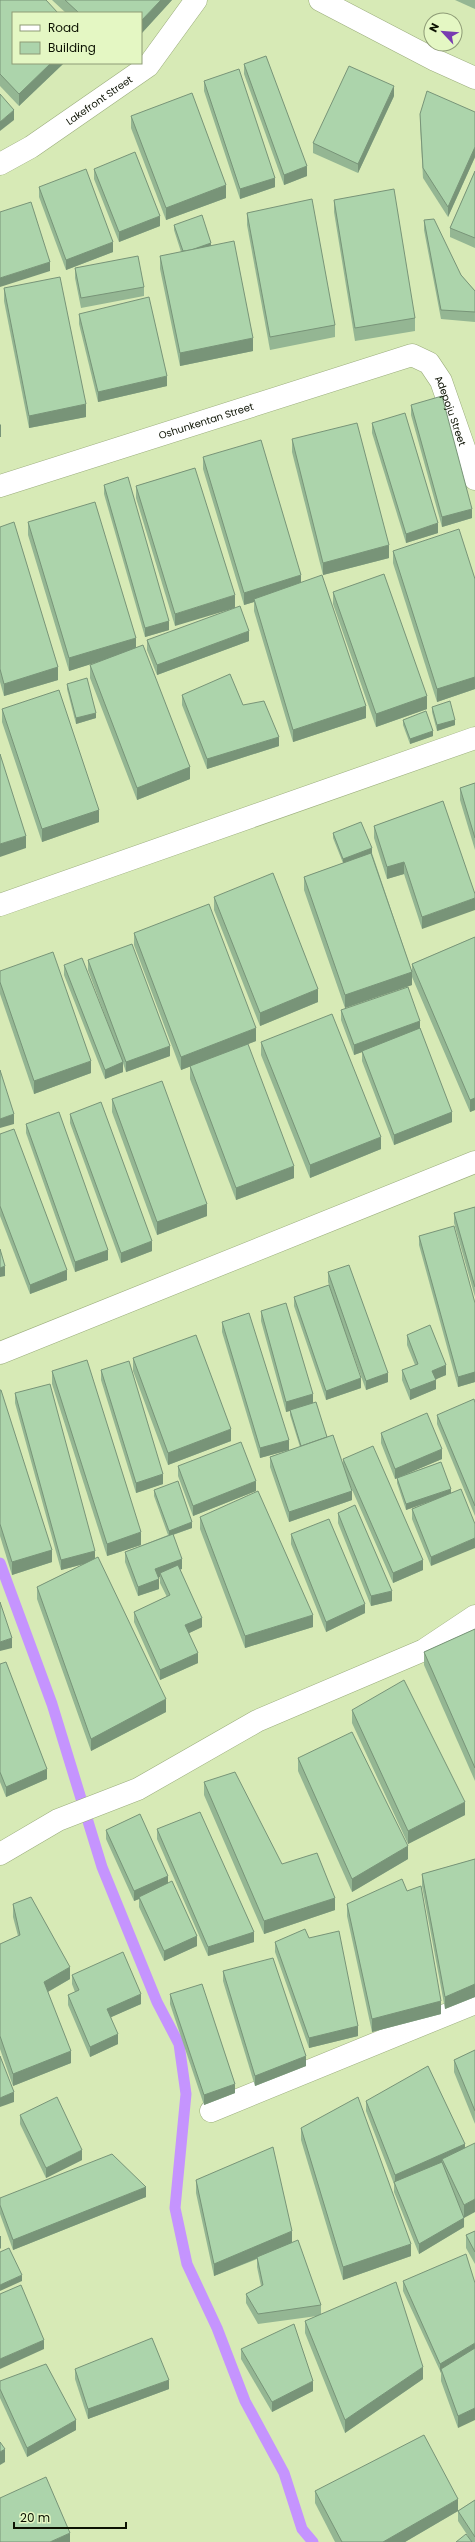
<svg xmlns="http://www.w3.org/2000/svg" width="475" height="2542" font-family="Poppins,sans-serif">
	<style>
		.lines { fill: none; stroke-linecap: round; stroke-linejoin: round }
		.stream { stroke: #c594fe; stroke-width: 11 }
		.minor-casing { stroke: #9bad7c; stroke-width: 23 }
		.minor { stroke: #fff; stroke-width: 22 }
		.wall { fill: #94b693 }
		.shaded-wall { fill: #789478 }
		.building { fill: #acd4ab; stroke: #789478 }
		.labels { text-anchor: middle; stroke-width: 3.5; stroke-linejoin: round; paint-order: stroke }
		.street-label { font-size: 10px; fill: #0c1202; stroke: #e4f7c3 }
	</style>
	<rect width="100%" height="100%" fill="#d7eab6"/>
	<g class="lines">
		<polyline class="stream" points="0,1563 52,1704 102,1867 157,2002 179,2044 186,2094 175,2208 187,2264 217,2328 245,2401 284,2473 302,2529 313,2542"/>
		<g class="minor-casing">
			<g id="minor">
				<polyline points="320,0 435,60 475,78"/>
				<path id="s1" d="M0,164L31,147L148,66L196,0"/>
				<path id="s2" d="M0,486L412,355L429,363L441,381L475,479"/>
				<polyline points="0,905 475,738"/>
				<polyline points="0,1353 475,1162"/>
				<polyline points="0,1854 58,1820 138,1789 257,1721 424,1650 475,1616"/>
				<polyline points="211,2111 475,2003"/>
			</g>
		</g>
		<use href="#minor" class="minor"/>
	</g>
	<g class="wall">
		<polygon points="0,0 64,63 19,106 0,86"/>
		<polygon points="52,0 172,0 141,34 141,13 66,13"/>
		<polygon points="455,0 475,0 475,9"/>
		<polygon points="244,64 307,176 284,185 244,74"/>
		<polygon points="204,81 275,187 240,199 204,91"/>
		<polygon points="394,96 358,173 313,153 313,143"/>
		<polygon points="475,112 475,157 448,217 423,178 420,124 420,114"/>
		<polygon points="131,116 226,198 166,220 131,128"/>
		<polygon points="94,169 160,226 119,242 94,179"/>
		<polygon points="475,171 475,248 450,237 450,228"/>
		<polygon points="39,187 113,252 66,270 39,197"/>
		<polygon points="334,200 415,318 415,331 355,341 334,212"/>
		<polygon points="247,213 335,325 335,337 270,350 247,225"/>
		<polygon points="424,220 461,275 475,291 475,322 441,319 424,230"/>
		<polygon points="174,225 211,245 253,351 180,366 160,269 160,256 181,252 174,230"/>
		<polygon points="75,268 144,287 144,296 81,308 75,278"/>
		<polygon points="4,288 86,417 29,428 4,301"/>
		<polygon points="79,314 167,386 98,402 79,324"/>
		<polygon points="411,405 472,518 442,527 411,415"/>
		<polygon points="372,423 438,533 406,543 372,433"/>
		<polygon points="292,439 389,558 323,575 292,452"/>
		<polygon points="203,457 301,583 366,718 293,742 254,611 254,602 244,605 203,469"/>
		<polygon points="195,468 175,626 136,498 136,486"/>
		<polygon points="104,485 169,630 145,637 104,494"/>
		<polygon points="28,522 136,648 190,779 137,800 90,678 90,665 103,660 69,671 28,535"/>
		<polygon points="0,527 58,680 4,696 0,682"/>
		<polygon points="393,551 475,579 475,689 437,702 393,563"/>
		<polygon points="333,592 427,709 376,727 333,604"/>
		<polygon points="147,640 249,641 157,675 147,650"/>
		<polygon points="67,684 96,718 76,724 67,689"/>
		<polygon points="182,695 243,705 279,746 207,769 182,705"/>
		<polygon points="432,707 455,725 437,731 432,712"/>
		<polygon points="2,709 99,822 42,842 2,722"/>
		<polygon points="403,720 433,736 410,744 403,725"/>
		<polygon points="475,783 475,850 460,800 460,788"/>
		<polygon points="443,801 422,929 404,874 387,879 374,838 374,826"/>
		<polygon points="333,833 372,853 412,972 412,964 475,937 475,1110 470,1112 412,977 412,985 345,1008 304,890 304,877 343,863 333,838"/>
		<polygon points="214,897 318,1002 260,1026 214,910"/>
		<polygon points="134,933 256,1041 181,1070 134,945"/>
		<polygon points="88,960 170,1056 126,1072 123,1063 123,1072 105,1079 64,975 64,965 116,1045 88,970"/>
		<polygon points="0,971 91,1073 34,1094 0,994"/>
		<polygon points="341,1010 420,1028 452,1122 394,1145 362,1061 362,1052 354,1055 341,1020"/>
		<polygon points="261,1042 381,1149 310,1178 261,1055"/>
		<polygon points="190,1066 294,1178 236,1200 190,1079"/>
		<polygon points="112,1099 207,1216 157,1235 112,1112"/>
		<polygon points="70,1114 152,1251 121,1263 70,1123"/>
		<polygon points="26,1124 108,1260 75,1272 26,1133"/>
		<polygon points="0,1134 67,1280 30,1294 0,1216"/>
		<polygon points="475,1207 475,1297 454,1223 454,1213"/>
		<polygon points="419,1236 475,1303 475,1382 458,1387 419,1245"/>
		<polygon points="328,1272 388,1382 366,1390 343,1326 361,1388 326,1400 294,1306 294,1297 329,1285 328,1282"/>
		<polygon points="261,1311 313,1403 327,1437 343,1465 343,1459 423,1570 393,1583 350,1485 352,1500 289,1522 270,1467 270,1457 300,1447 290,1415 290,1411 286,1412 261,1321"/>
		<polygon points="222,1322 289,1450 260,1458 222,1332"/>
		<polygon points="407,1335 446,1375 436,1379 436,1389 410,1400 402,1380 402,1370 415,1365 407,1345"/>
		<polygon points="133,1358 231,1441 168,1465 133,1371"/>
		<polygon points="101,1370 163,1484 136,1493 101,1380"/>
		<polygon points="52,1371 141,1545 107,1556 52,1384"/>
		<polygon points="0,1390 52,1562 12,1575 0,1536"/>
		<polygon points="15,1393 95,1558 166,1712 91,1751 37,1599 37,1587 84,1564 61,1570 15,1403"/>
		<polygon points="475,1403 475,1516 437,1424 437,1415"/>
		<polygon points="381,1433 442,1459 401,1476 441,1462 431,1566 412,1519 412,1509 434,1500 406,1510 397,1483 397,1478 395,1479 381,1443"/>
		<polygon points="178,1466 256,1491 193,1516 178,1476"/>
		<polygon points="154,1490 192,1528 173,1535 182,1569 180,1569 202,1627 189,1633 198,1663 160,1680 134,1622 134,1612 167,1597 160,1583 160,1577 158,1578 159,1589 138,1596 125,1562 125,1552 168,1535 154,1496"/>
		<polygon points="338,1513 392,1601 371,1606 338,1523"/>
		<polygon points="200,1517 313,1627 245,1648 200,1529"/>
		<polygon points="291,1534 365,1613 326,1632 291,1544"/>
		<polygon points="475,1629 475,1781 424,1665 424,1652"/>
		<polygon points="0,1664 47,1779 6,1797 0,1782"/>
		<polygon points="352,1710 465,1815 408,1844 352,1723"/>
		<polygon points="298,1758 408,1859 352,1892 298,1771"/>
		<polygon points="204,1782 282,1864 335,1910 264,1934 204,1795"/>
		<polygon points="157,1829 254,1942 208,1956 157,1839"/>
		<polygon points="106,1830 168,1883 197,1946 164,1961 139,1907 139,1899 134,1901 106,1839"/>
		<polygon points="475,1859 475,1997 445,2009 422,1886 422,1874"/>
		<polygon points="407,1891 441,2014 372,2032 347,1916 347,1904"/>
		<polygon points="13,1904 70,1979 48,1992 71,2063 13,2086 0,2049 0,1944 18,1936 13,1917"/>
		<polygon points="309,1938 358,2036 309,2048 275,1952 275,1942"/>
		<polygon points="223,1971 306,2066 255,2086 223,1981"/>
		<polygon points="72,1975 141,2004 111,2017 118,2044 90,2057 68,2005 68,1995 75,1992 72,1984"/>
		<polygon points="170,1994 235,2093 204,2105 170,2004"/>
		<polygon points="475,2050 475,2124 454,2072 454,2060"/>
		<polygon points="366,2101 465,2144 464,2227 419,2254 394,2192 394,2184 366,2111"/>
		<polygon points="20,2115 82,2160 46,2178 20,2124"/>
		<polygon points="301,2128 411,2256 343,2280 301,2140"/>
		<polygon points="196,2180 292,2242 321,2305 321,2314 423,2379 345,2433 305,2333 305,2321 317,2316 258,2324 246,2303 246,2294 261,2286 257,2267 257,2259 214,2276 196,2193"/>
		<polygon points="146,2197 13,2250 0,2214 0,2198"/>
		<polygon points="475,2231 475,2264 466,2248 466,2235"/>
		<polygon points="403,2281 475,2283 458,2428 441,2381 441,2373 403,2291"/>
		<polygon points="241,2349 313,2391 272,2412 241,2359"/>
		<polygon points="75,2369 169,2389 88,2419 75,2379"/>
		<polygon points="0,2381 76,2430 27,2457 0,2398"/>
		<polygon points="315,2491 458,2511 405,2542 335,2542 315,2503"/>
		<polygon points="475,2500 475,2542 456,2542 468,2536 458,2521 458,2511"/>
	</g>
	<g class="shaded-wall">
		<polygon points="161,0 172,0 141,34 141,21"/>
		<polygon points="51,63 64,63 19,106 19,94"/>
		<polygon points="394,86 394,96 358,173 358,164"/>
		<polygon points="14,110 14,120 0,131 0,122"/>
		<polygon points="475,147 475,157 448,217 448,207"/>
		<polygon points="307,166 307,176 284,185 284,175"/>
		<polygon points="275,178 275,187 240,199 240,189"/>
		<polygon points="226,185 226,198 166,220 166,208"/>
		<polygon points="160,216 160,226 119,242 119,232"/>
		<polygon points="113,242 113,252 66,270 66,260"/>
		<polygon points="211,243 211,248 183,252"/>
		<polygon points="50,262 50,271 0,287 0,278"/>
		<polygon points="253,338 253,351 180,366 180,353"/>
		<polygon points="167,376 167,386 98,402 98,392"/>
		<polygon points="86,404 86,417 29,428 29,416"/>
		<polygon points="1,424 1,437 0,437 0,425"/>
		<polygon points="472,509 472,518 442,527 442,517"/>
		<polygon points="438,523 438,533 406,543 406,534"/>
		<polygon points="389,545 389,558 323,575 323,563"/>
		<polygon points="301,575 301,588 254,599 254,602 244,605 244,593"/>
		<polygon points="235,595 235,608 175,626 175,614"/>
		<polygon points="169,621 169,630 145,637 145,628"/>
		<polygon points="249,631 249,641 157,675 157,665"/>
		<polygon points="136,638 136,650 69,671 69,658"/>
		<polygon points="58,667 58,680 4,696 4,684"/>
		<polygon points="475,677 475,689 437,702 437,689"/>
		<polygon points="427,696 427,709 376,727 376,714"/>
		<polygon points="366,706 366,718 293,742 293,730"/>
		<polygon points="96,713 96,718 76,724 76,718"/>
		<polygon points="455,720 455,725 437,731 437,725"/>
		<polygon points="433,731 433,736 410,744 410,739"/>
		<polygon points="279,737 279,746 207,769 207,759"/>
		<polygon points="190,767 190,779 137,800 137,788"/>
		<polygon points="99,810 99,822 42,842 42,829"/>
		<polygon points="26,836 26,848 0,857 0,844"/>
		<polygon points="372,848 372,853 343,865 343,859"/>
		<polygon points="404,862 404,874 387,879 387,867"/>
		<polygon points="475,898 475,910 422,929 422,917"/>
		<polygon points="412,972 412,985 345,1008 345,995"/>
		<polygon points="318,989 318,1002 260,1026 260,1013"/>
		<polygon points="420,1021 420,1031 354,1055 354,1045"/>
		<polygon points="256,1028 256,1041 181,1070 181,1057"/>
		<polygon points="170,1046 170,1056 126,1072 126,1062"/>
		<polygon points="91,1061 91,1073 34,1094 34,1081"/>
		<polygon points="123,1062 123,1072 105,1079 105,1070"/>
		<polygon points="475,1098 475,1110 470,1112 470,1100"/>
		<polygon points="452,1112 452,1122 394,1145 394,1135"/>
		<polygon points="14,1114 14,1124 0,1128 0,1119"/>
		<polygon points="381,1137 381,1149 310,1178 310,1165"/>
		<polygon points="294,1166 294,1178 236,1200 236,1188"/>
		<polygon points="207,1204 207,1216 157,1235 157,1222"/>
		<polygon points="152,1241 152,1251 121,1263 121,1253"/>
		<polygon points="108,1250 108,1260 75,1272 75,1262"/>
		<polygon points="5,1266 5,1276 0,1277 0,1268"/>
		<polygon points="67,1270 67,1280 30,1294 30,1285"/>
		<polygon points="446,1365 446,1375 432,1381 432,1371"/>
		<polygon points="475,1372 475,1382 458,1387 458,1377"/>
		<polygon points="388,1373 388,1382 366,1390 366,1381"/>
		<polygon points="361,1378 361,1388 326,1400 326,1391"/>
		<polygon points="436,1380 436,1389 410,1400 410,1390"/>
		<polygon points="313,1394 313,1404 286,1412 286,1402"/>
		<polygon points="231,1429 231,1441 168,1465 168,1453"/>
		<polygon points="289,1440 289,1450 260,1458 260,1448"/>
		<polygon points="442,1449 442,1459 395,1479 395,1469"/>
		<polygon points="163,1474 163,1484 136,1493 136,1483"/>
		<polygon points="256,1481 256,1491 193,1516 193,1506"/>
		<polygon points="451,1489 451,1494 406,1510 406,1504"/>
		<polygon points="352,1491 352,1500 289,1522 289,1512"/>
		<polygon points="192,1522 192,1528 169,1536 169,1531"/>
		<polygon points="141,1532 141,1545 107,1556 107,1544"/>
		<polygon points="475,1538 475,1548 431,1566 431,1557"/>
		<polygon points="52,1550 52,1562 12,1575 12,1562"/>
		<polygon points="95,1551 95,1561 61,1570 61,1560"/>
		<polygon points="182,1559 182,1569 162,1576 160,1573 160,1577 155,1579 155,1569"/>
		<polygon points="423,1560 423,1570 393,1583 393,1573"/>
		<polygon points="159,1579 159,1589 138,1596 138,1587"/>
		<polygon points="392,1591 392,1601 371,1606 371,1596"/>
		<polygon points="365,1604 365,1613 326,1632 326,1622"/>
		<polygon points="313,1615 313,1627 245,1648 245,1636"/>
		<polygon points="202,1618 202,1627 185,1635 185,1625"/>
		<polygon points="12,1638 12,1648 0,1651 0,1642"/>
		<polygon points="198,1653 198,1663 160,1680 160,1670"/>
		<polygon points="166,1699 166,1712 91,1751 91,1739"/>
		<polygon points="47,1769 47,1779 6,1797 6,1787"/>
		<polygon points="465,1802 465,1815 408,1844 408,1831"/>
		<polygon points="408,1846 408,1859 352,1892 352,1879"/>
		<polygon points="168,1876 168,1885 139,1897 139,1899 134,1901 134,1891"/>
		<polygon points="335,1898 335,1910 264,1934 264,1921"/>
		<polygon points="254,1932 254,1942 208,1956 208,1947"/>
		<polygon points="197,1936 197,1946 164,1961 164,1951"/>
		<polygon points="70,1967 70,1979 44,1994 44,1982"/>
		<polygon points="475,1984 475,1997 445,2009 445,1997"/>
		<polygon points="141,1994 141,2004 107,2019 107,2009"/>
		<polygon points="441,2001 441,2014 372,2032 372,2019"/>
		<polygon points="358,2026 358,2036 309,2048 309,2038"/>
		<polygon points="118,2034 118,2044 90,2057 90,2047"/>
		<polygon points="71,2051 71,2063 13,2086 13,2074"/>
		<polygon points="306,2056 306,2066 255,2086 255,2076"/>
		<polygon points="235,2084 235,2093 204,2105 204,2095"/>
		<polygon points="14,2092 14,2102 0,2107 0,2098"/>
		<polygon points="465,2144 465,2153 442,2159 442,2164 395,2183 395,2175"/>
		<polygon points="82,2150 82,2160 46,2178 46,2168"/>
		<polygon points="146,2187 146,2197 13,2250 13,2240"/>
		<polygon points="475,2199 475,2212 464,2218 464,2205"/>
		<polygon points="464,2218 464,2227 419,2254 419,2244"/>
		<polygon points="292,2231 292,2244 214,2276 214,2264"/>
		<polygon points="0,2236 1,2236 1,2248 0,2249"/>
		<polygon points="411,2244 411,2256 343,2280 343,2267"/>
		<polygon points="22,2275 22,2281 0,2291 0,2285"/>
		<polygon points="44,2340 44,2349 0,2369 0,2359"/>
		<polygon points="475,2343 475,2353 441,2369 440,2373 440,2364"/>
		<polygon points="423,2367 423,2379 345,2433 345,2420"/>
		<polygon points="169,2380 169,2389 88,2419 88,2409"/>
		<polygon points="313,2381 313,2391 272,2412 272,2402"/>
		<polygon points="475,2408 475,2420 458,2428 458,2416"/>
		<polygon points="76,2420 76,2430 27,2457 27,2448"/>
		<polygon points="5,2449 5,2462 0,2465 0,2452"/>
		<polygon points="458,2499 458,2511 405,2542 383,2542"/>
		<polygon points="70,2533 70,2542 50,2542"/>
	</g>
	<g class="building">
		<polygon points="0,0 46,0 58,13 13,13 13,63 51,63 19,94 0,74"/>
		<polygon points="65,0 161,0 141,21 141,13 79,13"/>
		<polygon points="266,56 307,166 284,175 244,64"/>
		<polygon points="349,66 394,86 358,164 313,143"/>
		<polygon points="239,69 275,178 240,189 204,81"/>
		<polygon points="427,91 475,112 475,147 448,207 423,168 420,114"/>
		<polygon points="192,93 226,185 166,208 131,116"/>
		<polygon points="0,94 14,110 0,122"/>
		<polygon points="135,152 160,216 119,232 94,169"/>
		<polygon points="86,169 113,242 66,260 39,187"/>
		<polygon points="475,171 475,238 450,228"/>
		<polygon points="394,189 415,318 355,328 334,200"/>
		<polygon points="312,199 335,325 270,337 247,213"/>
		<polygon points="31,202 50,262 0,278 0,212"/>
		<polygon points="202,215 211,243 191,250 183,251 174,225"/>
		<polygon points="434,219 461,275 475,291 475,312 441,310 424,220"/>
		<polygon points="234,241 253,338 180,353 160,256"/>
		<polygon points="138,256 144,287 81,298 75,268"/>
		<polygon points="60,277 86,404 29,416 4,288"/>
		<polygon points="149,297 167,376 98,392 79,314"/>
		<polygon points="442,396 472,509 442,517 411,405"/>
		<polygon points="405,413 438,523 406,534 372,423"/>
		<polygon points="357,423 389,545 323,563 292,439"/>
		<polygon points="261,440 301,575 244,593 203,457"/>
		<polygon points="195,468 235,595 175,614 136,486"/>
		<polygon points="128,477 169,621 145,628 104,485"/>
		<polygon points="95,502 136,638 69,658 28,522"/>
		<polygon points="14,522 58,667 4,684 0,669 0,527"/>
		<polygon points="459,529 475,579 475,677 437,689 393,551"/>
		<polygon points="384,574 427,696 376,714 333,592"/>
		<polygon points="322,575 366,706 293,730 254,599"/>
		<polygon points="240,606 249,631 157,665 147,640"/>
		<polygon points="143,645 190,767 137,788 90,665"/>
		<polygon points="230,674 243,705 264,701 279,737 207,759 182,695"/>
		<polygon points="87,678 96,713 76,718 67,684"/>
		<polygon points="59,690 99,810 42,829 2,709"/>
		<polygon points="450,701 455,720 437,725 432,707"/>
		<polygon points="426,711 433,731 410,739 403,720"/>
		<polygon points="0,754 26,836 0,844"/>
		<polygon points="475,783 475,838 460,788"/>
		<polygon points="443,801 475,894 475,898 422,917 404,862 387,867 374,826"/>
		<polygon points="361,822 372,848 343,859 333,833"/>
		<polygon points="371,853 412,972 345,995 304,877"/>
		<polygon points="273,873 318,989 260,1013 214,897"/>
		<polygon points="209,904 256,1028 181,1057 134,933"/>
		<polygon points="475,937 475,1098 470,1100 412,964"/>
		<polygon points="132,944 170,1046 126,1062 88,960"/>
		<polygon points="53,952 91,1061 34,1081 0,982 0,971"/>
		<polygon points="82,958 123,1062 105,1070 64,965"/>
		<polygon points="408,987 420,1021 354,1045 341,1010"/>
		<polygon points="332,1014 381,1137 310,1165 261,1042"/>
		<polygon points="420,1028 452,1112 394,1135 362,1051"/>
		<polygon points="248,1044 294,1166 236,1188 190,1066"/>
		<polygon points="0,1070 14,1114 0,1119"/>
		<polygon points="162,1081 207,1204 157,1222 112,1099"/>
		<polygon points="101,1102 152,1241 121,1253 70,1114"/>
		<polygon points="59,1112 108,1250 75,1262 26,1124"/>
		<polygon points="14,1129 67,1270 30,1285 0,1206 0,1134"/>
		<polygon points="475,1207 475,1287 454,1213"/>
		<polygon points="454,1226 475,1303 475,1372 458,1377 419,1236"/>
		<polygon points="0,1249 5,1266 0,1268"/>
		<polygon points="349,1265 388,1373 366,1381 328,1272"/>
		<polygon points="329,1285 361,1378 326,1391 294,1297"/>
		<polygon points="286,1303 313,1394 286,1402 261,1311"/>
		<polygon points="249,1313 289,1440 260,1448 222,1322"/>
		<polygon points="430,1325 446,1365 432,1371 436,1380 410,1390 402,1370 418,1364 407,1335"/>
		<polygon points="196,1335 231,1429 168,1453 133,1358"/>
		<polygon points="87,1360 141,1532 107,1544 52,1371"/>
		<polygon points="129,1361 163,1474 136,1483 101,1370"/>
		<polygon points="50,1384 95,1551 61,1560 15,1393"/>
		<polygon points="0,1390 1,1390 52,1550 12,1562 0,1524"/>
		<polygon points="474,1399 475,1403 475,1506 437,1415"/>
		<polygon points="316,1402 327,1437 301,1446 290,1410"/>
		<polygon points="427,1413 442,1449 395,1469 381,1433"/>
		<polygon points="333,1435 352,1491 289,1512 270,1457"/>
		<polygon points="241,1442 256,1481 193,1506 178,1466"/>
		<polygon points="373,1446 423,1560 393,1573 343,1459"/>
		<polygon points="441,1462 451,1489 406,1504 397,1478"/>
		<polygon points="178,1481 192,1522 169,1531 154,1490"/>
		<polygon points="461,1489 475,1524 475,1538 431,1557 412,1509"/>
		<polygon points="258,1491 313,1615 245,1636 200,1517"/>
		<polygon points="355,1505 392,1591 371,1596 338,1513"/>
		<polygon points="329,1519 365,1604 326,1622 291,1534"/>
		<polygon points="173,1534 182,1559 155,1569 159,1579 138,1587 125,1552"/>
		<polygon points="98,1557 166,1699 91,1739 37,1587"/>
		<polygon points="178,1565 202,1618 185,1625 198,1653 160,1670 134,1612 170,1595 160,1573"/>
		<polygon points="0,1602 12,1638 0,1642"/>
		<polygon points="475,1629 475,1768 424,1652"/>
		<polygon points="6,1662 47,1769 6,1787 0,1772 0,1664"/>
		<polygon points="404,1680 465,1802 408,1831 352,1710"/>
		<polygon points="352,1732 408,1846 352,1879 298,1758"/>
		<polygon points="235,1772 282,1864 317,1853 335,1898 264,1921 204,1782"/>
		<polygon points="200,1812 254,1932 208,1947 157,1829"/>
		<polygon points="140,1814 168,1876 134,1891 106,1830"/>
		<polygon points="475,1859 475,1984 445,1997 422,1874"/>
		<polygon points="402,1879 407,1891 421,1886 441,2001 372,2019 347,1904"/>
		<polygon points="172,1881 197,1936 164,1951 139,1897"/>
		<polygon points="31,1897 70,1967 44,1982 71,2051 13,2074 0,2036 0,1944 20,1935 13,1904"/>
		<polygon points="305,1929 309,1938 339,1931 358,2026 309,2038 275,1942"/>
		<polygon points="123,1952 141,1994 107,2009 118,2034 90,2047 68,1995 79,1990 72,1975"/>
		<polygon points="273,1958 306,2056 255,2076 223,1971"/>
		<polygon points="202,1984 235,2084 204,2095 170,1994"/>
		<polygon points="475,2050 475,2111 454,2060"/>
		<polygon points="0,2056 14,2092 0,2098"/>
		<polygon points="428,2066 465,2144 395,2175 366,2101"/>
		<polygon points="57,2097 82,2150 46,2168 20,2115"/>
		<polygon points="358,2097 411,2244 343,2267 301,2128"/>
		<polygon points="475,2143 475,2199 464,2205 442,2159"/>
		<polygon points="273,2147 292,2231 214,2264 196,2180"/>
		<polygon points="112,2154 146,2187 13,2240 0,2205 0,2198"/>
		<polygon points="442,2162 464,2218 419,2244 394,2182"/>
		<polygon points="475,2231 475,2252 466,2235"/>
		<polygon points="298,2240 321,2305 258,2314 246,2294 263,2285 257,2257"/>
		<polygon points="9,2248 22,2275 0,2285 0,2252"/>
		<polygon points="466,2254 475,2283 475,2343 440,2364 403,2281"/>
		<polygon points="396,2282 423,2367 345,2420 305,2321"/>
		<polygon points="21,2285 44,2340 0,2359 0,2294"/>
		<polygon points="294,2324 313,2381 272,2402 241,2349"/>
		<polygon points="152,2338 169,2380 88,2409 75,2369"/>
		<polygon points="475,2348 475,2408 458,2416 441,2369"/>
		<polygon points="46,2364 76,2420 27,2448 0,2389 0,2381"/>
		<polygon points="424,2435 458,2499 383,2542 342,2542 315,2491"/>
		<polygon points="0,2442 5,2449 0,2452"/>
		<polygon points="46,2477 70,2533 50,2542 0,2542 0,2498"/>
		<polygon points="475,2500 475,2537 458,2511"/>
		<polygon points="466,2534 472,2542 456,2542"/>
	</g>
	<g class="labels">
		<g class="street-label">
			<text dy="4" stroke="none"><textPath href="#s1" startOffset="118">Lakefront Street</textPath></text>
			<text dy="4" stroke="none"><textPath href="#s2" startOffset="504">Adepoju Street</textPath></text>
			<text dy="4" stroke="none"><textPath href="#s2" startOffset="216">Oshunkentan Street</textPath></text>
		</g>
	</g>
	<rect x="12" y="12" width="130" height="52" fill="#e4f7c3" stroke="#8e9b76"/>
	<rect x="20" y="25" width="20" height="6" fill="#ffffff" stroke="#8e9b76"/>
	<text x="48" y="32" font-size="12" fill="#0c1202">Road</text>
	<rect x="20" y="42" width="20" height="12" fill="#acd4ab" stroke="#8e9b76"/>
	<text x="48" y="52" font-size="12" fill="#0c1202">Building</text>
	<g transform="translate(443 32) rotate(296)"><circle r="19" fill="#e4f7c3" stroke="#8e9b76"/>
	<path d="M0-3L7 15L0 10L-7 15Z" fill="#783bb1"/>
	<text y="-6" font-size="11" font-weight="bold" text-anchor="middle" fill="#0c1202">N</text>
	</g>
	<path d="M14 2522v6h112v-6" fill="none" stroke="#0c1202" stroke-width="2"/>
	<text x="20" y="2522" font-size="12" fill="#0c1202" stroke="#e4f7c3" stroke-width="3" paint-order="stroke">20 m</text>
</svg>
